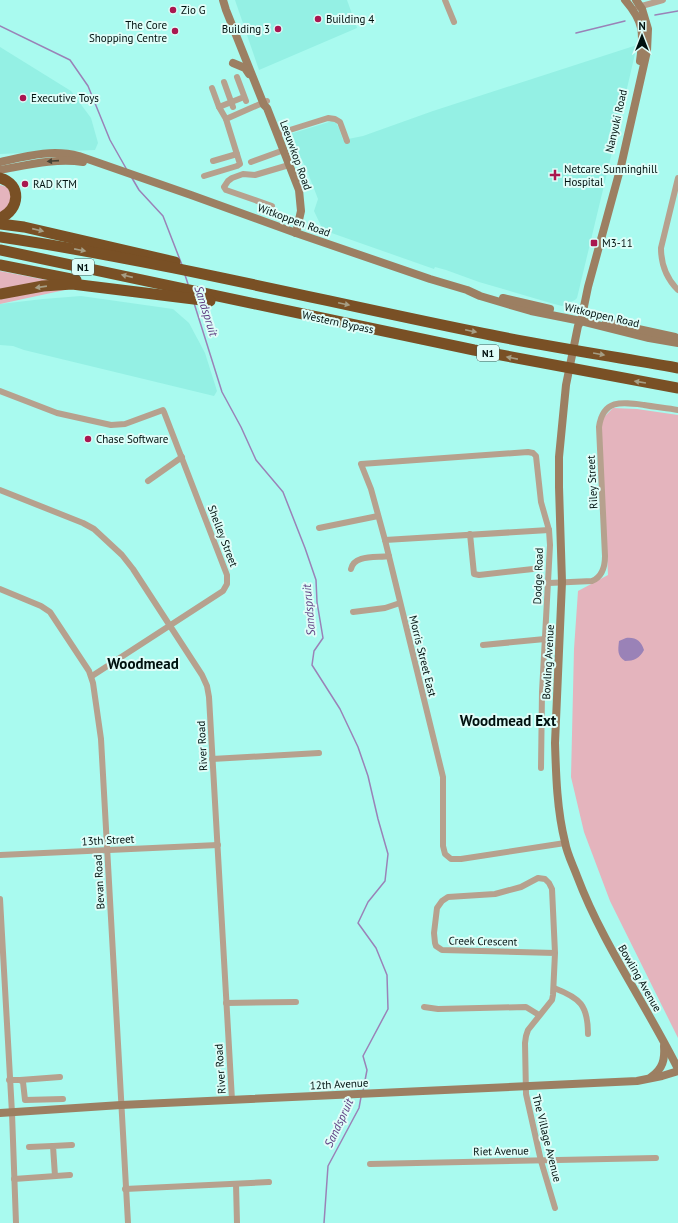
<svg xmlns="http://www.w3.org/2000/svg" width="678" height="1223" font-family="'PT Sans',sans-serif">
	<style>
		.built { fill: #94f0e4 }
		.green { fill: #e4b4bd }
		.water { fill: #9a82b7 }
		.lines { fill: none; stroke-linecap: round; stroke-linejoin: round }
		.stream { stroke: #9a82b7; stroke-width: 1.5 }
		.street { stroke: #b6a18e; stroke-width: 6 }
		.secondary { stroke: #9c7f62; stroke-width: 8 }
		.highway { stroke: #795025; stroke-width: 11 }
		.oneway { fill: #464234 }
		.oneway2 { fill: #a69e84 }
		.poi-dot { fill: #a91750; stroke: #defdf8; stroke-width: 1.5 }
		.labels { text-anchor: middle; stroke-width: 4; stroke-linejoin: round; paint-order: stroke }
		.shield { fill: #defdf8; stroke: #435855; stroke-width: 1 }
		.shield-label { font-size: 10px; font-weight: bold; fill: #00110f }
		.poi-label { font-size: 11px; fill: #00110f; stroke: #defdf8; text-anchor: start }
		.street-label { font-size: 11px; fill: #00110f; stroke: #defdf8 }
		.water-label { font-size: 12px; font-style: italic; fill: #5e3c80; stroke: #defdf8 }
		.district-label { font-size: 15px; font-weight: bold; fill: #00110f; stroke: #defdf8 }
	</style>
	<rect width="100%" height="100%" fill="#a9faef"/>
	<g class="built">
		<polygon points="235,0 347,0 357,28 259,70"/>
		<polygon points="637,45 622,110 618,119 618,124 613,148 577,298 575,300 562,306 554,304 479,282 446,270 435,267 434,269 323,230 314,211 318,199 308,173 301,158 296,160 287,143 287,138 290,134 332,121 336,123 339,128 343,140 363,136 433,111"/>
		<polygon points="0,47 71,91 91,118 98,143 95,150 0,154"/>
		<polygon points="81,296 173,309 189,323 205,353 217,391 214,396 24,350 13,346 0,345 0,304 43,299"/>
	</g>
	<g class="green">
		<polygon points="0,185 7,187 13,198 0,217"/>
		<polygon points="0,271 52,281 0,289"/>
		<polygon points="74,288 0,304 0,296 33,291"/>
		<polygon points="613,408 637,409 678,415 678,1038 610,901 584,832 571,777 574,649 578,591 608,575 601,420"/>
	</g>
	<path class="water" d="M626,638C636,637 641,641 644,650C640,658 634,661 625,661C617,656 618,650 619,641Z"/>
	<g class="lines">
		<g class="stream">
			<polyline points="655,15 678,11"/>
			<polyline points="0,26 70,60 88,86 110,140 127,170"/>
			<polyline points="576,33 625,21"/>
			<polyline points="132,178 139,190 163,216 182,265"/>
			<polyline points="185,275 188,284"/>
			<polyline points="194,303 222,392 241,427 256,460 283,492 305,548 316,580 317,602 323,638 314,651 312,665 340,709 358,747 368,776 378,819 388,854 385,881 368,902 358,923 376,948 387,975 388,1009 363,1056 367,1070 363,1091"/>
			<polyline points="324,1223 328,1166 359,1108 361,1097"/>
		</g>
		<g class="street">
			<polyline points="445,0 454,22"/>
			<polyline points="638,7 663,0"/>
			<polyline points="237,77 246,101"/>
			<polyline points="224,82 233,107"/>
			<polyline points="212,88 219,107 226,119"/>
			<polyline points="219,107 244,97"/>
			<polyline points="277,134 328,118 335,119 340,122 347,141"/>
			<polyline points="213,161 237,154"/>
			<polyline points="251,162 284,150"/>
			<polyline points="204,176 237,166 240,164 226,119 267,101"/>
			<path d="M678,178L661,248C661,265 666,278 678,290"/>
			<polyline points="272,206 226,190 224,187 228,181 232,178 243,174 255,175 289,165"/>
			<polyline points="0,391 57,413 111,425 125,424 163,410 164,412 227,575 227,584 223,591 92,676"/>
			<polyline points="148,481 182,457"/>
			<polyline points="0,490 83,523 94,529 122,555 133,569 202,675 207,686 209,697 232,1100"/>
			<polyline points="319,528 378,516"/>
			<polyline points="470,534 474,574 479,575 533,569"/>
			<polyline points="385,540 549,530"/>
			<path d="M351,569C354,554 377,558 389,556"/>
			<path d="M549,583L592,581C602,577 605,567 605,556L599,427C603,399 622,402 644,405C655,407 667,408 678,410"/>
			<polyline points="0,589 41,606 50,612 89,671 93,683 101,739 128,1223"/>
			<polyline points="353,612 385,608 400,603"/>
			<polyline points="483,645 545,639"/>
			<polyline points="212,759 319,753"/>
			<polyline points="541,768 542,692 550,545 549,530 541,502 536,456 533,453 528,452 361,464 371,489 385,540 443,777 443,846 445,854 451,859 461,859 565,843"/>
			<polyline points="0,855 218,845"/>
			<polyline points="0,899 12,1113 16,1223"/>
			<polyline points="555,953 442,950 436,946 435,943 434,933 437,908 442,901 448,897 495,894 521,887 538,878 545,879 549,883 552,889 555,953 553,995 552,1000 528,1030 526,1036 525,1043 526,1094 541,1161 555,1208"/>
			<path d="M554,988C580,998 588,1005 588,1034"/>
			<polyline points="226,1003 296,1002"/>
			<polyline points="424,1007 438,1009 526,1007 539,1015"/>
			<polyline points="9,1080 20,1080 23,1082 25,1100 63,1099"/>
			<polyline points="20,1080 60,1077"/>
			<polyline points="29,1147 53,1146"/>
			<polyline points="370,1164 656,1158"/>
			<polyline points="55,1176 53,1146 72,1145"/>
			<polyline points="14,1179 70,1175"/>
			<polyline points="236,1184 237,1223"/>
			<polyline points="125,1189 269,1182"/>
		</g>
		<g class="secondary">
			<polyline points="223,0 226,10 264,105 267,108 299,190 301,211 296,233"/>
			<path d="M625,0C644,22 644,33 640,61"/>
			<path d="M636,0L642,9L648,29L647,51L621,166L588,287L581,321L578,326L566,385L559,457V487L562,582L555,743C556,776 557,810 565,842C567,854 573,865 577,876C603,945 646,1004 678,1069"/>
			<polyline points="233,63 245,68 249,74"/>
			<path d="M0,162C27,156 52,149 79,156L191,195L296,233L430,279L467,290L480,296L531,311L581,321L649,338L678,343"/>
			<path d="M0,170C28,165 55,158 83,162"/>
			<polyline points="503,298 550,309"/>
			<polyline points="606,322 675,337"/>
			<path d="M651,1077C663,1069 665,1059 664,1046"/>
			<polyline points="0,1113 121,1105 637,1081 662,1076 678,1071"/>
		</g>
		<g class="highway">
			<path d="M0,178C22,184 20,210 0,218"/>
			<polyline points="0,224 24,227 175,262"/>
			<path d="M0,237C160,261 318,300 476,332C543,346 611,356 678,368"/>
			<polyline points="0,250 474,350 678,388"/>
			<polyline points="0,265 76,280"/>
			<polyline points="0,294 43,286 72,284 210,301"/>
		</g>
	</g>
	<defs><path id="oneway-solid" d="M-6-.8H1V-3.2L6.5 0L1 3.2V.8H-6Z"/></defs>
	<use class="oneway" href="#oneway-solid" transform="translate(53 161) rotate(176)"/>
	<g class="oneway2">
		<use href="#oneway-solid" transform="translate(38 230) rotate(13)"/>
		<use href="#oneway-solid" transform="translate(80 250) rotate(11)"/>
		<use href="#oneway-solid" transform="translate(127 276) rotate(-167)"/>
		<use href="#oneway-solid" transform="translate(41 287) rotate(172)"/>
		<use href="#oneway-solid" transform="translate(344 304) rotate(12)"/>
		<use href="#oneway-solid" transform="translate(471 331) rotate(12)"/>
		<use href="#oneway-solid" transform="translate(599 354) rotate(10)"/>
		<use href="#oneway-solid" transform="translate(512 358) rotate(-169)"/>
		<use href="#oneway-solid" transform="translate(640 382) rotate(-171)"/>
	</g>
	<g class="poi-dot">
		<circle cx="173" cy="10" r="4"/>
		<circle cx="318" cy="19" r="4"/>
		<circle cx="278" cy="29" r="4"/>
		<circle cx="175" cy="31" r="4"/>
		<circle cx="23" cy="98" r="4"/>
		<path d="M553 169h4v4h4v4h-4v4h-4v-4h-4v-4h4z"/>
		<circle cx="25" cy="184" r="4"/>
		<rect x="590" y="239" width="8" height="8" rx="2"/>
		<circle cx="88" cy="439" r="4"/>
	</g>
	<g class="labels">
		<g class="shield">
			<rect x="72" y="259" width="22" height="16" rx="3"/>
			<rect x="477" y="345" width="22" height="16" rx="3"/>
		</g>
		<g class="shield-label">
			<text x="83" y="271">N1</text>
			<text x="488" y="357">N1</text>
		</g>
		<g class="poi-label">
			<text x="181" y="14">Zio G</text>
			<text x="326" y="23">Building 4</text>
			<text x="167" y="29" text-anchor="end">The Core<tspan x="167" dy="13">Shopping Centre</tspan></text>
			<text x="270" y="33" text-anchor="end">Building 3</text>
			<text x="31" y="102">Executive Toys</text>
			<text x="564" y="173">Netcare Sunninghill<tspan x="564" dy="13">Hospital</tspan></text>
			<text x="33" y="188">RAD KTM</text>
			<text x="602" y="247">M3-11</text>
			<text x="96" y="443">Chase Software</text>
		</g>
		<g class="street-label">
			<text transform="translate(616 121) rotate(-77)" y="4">Nanyuki Road</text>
			<text transform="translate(296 155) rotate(70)" y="4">Leeuwkop Road</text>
			<text transform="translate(294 220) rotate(20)" y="4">Witkoppen Road</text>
			<text transform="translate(602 315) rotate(13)" y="4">Witkoppen Road</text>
			<text transform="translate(338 322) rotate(12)" y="4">Western Bypass</text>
			<text transform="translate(592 482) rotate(-93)" y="4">Riley Street</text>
			<text transform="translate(223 536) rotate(69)" y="4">Shelley Street</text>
			<text transform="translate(538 576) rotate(-88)" y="4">Dodge Road</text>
			<text transform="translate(423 656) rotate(76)" y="4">Morris Street East</text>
			<text transform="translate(548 662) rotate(-87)" y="4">Bowling Avenue</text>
			<text transform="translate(202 746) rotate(-93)" y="4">River Road</text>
			<text transform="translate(108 840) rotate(-3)" y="4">13th Street</text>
			<text transform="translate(99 882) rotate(-93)" y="4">Bevan Road</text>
			<text transform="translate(483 941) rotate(1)" y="4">Creek Crescent</text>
			<text transform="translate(640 978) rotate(60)" y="4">Bowling Avenue</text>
			<text transform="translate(220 1069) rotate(-94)" y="4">River Road</text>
			<text transform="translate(339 1084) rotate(-3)" y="4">12th Avenue</text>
			<text transform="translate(547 1138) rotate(76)" y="4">The Village Avenue</text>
			<text transform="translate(501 1151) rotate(-1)" y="4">Riet Avenue</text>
		</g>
		<g class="water-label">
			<text transform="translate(206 311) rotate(72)" y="4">Sandspruit</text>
			<text transform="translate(309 610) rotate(-95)" y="4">Sandspruit</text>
			<text transform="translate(339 1123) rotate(-65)" y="4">Sandspruit</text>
		</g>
		<g class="district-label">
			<text x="143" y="669">Woodmead</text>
			<text x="508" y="726">Woodmead Ext</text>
		</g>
	</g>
	<g transform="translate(642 36)" stroke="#defdf8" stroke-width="3" paint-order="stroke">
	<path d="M0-3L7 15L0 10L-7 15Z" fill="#00110f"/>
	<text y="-6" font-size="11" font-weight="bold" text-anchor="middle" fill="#00110f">N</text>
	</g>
</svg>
